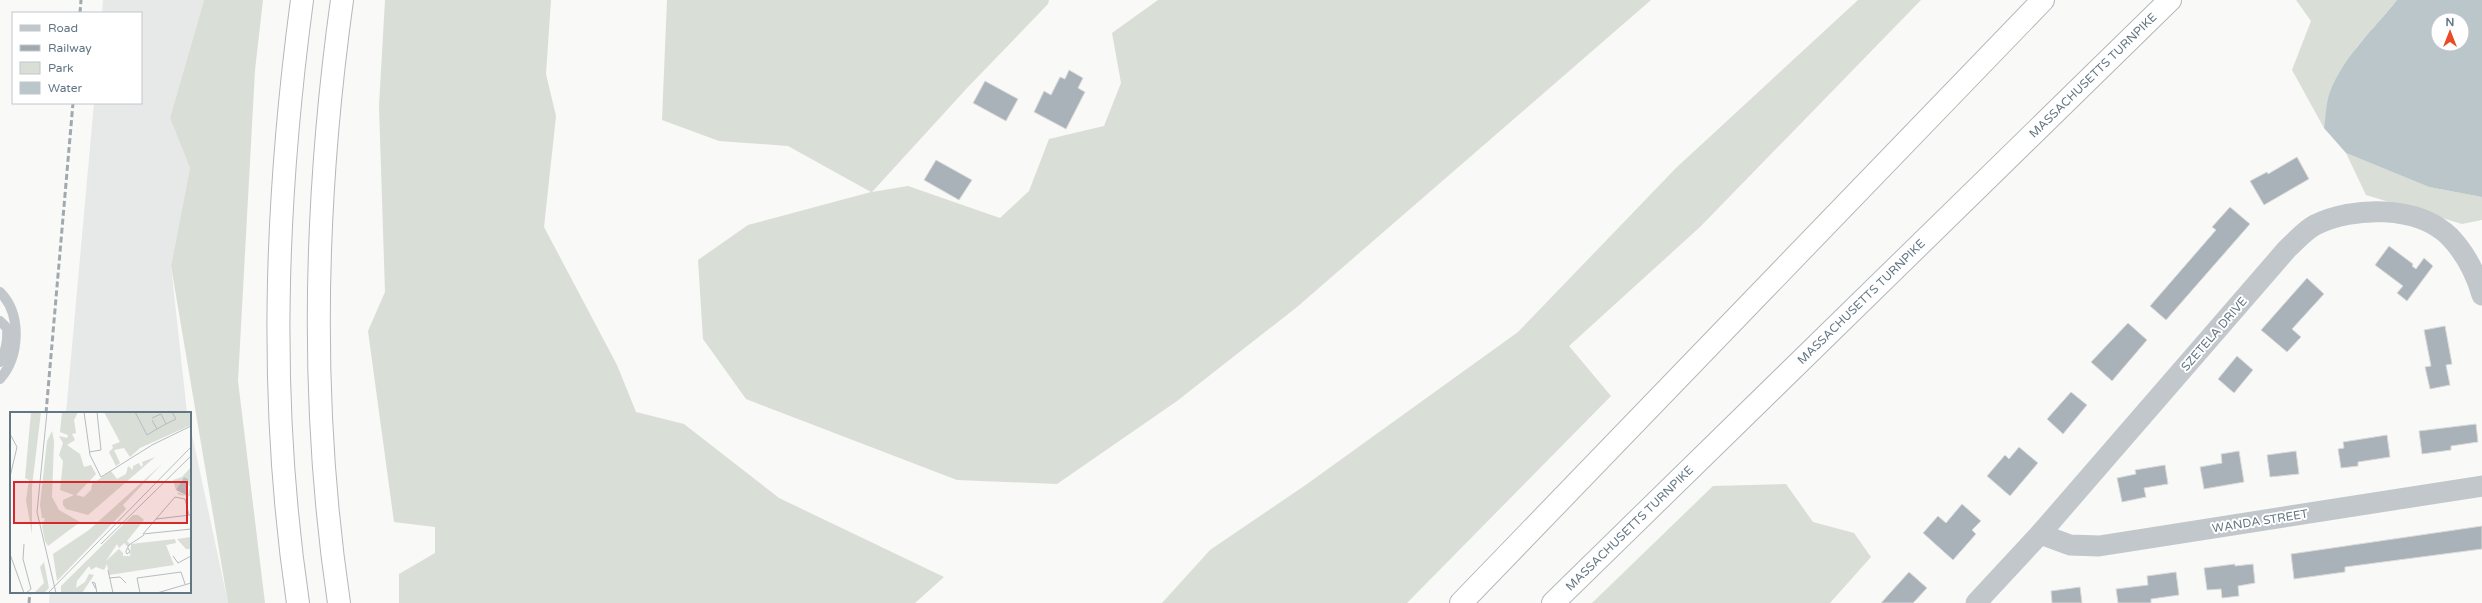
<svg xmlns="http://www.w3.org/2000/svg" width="2482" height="603" font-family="'Varela Round',sans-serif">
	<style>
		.built { fill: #e7e8e8 }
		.green { fill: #d9ded6 }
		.water { fill: #bac6ca; fill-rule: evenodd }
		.building { fill: #a9b2b9; stroke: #dbdbd9 }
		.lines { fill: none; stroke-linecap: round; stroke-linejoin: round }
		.motorway-casing { stroke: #b3b8bc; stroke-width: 24 }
		.service { stroke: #c2c7cb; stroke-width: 10 }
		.minor { stroke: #c2c7cb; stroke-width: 21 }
		.motorway { stroke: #fff; stroke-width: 22 }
		.rail { stroke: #a1a9af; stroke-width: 3; stroke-dasharray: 6 3; stroke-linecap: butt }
		.labels { text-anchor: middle; stroke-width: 4; stroke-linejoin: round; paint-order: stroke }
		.street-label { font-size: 12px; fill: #637683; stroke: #fff }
		.inset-road { fill: none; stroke: #b4bdc2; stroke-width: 1 }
		.view { fill: #d62828; fill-opacity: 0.15; stroke: #d62828; stroke-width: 2 }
		.inset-edge { fill: none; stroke: #637683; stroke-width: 2 }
	</style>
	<rect width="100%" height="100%" fill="#f9f9f7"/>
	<g class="built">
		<polygon points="103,0 204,0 170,118 190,168 171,266 187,413 66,413 94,103 141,103 141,13 102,13"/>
		<polygon points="190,425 228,603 49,603 50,592 190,592"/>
	</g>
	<g class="green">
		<polygon points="204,0 263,0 255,70 238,381 265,603 228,603 171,266 190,168 170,118"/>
		<polygon points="385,0 551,0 546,74 556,116 544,227 617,365 636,412 684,424 779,498 944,577 915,603 399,603 399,574 435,553 435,527 394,522 368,331 385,292 379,106"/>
		<polygon points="667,0 1049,0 1048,4 968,87 872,192 908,186 1000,218 1029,191 1049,139 1104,126 1121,83 1112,33 1158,0 1651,0 1297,307 1177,401 1057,484 957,480 746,399 703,339 698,260 748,225 871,192 788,146 719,141 662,120"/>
		<polygon points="1858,0 1921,0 1700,227 1569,346 1611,396 1407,603 1162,603 1210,550 1307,484 1518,332 1676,168"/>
		<polygon points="2296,0 2397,0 2356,48 2330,93 2324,128 2292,70 2311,21"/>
		<polygon points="2346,153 2429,187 2482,197 2482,220 2462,224 2366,195"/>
		<polygon points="1786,484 1813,522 1854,533 1871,557 1830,603 1592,603 1713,486"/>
	</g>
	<path class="water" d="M2397,0H2482V197L2429,187L2346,153L2324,128C2326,116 2326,103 2330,92C2344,56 2374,29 2397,0ZM2438,20H2462V44H2438Z"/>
	<g class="building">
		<polygon points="1069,70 1083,78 1078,88 1085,92 1066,129 1034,112 1044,91 1051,95 1060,77 1065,79"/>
		<polygon points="985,81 1018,99 1006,121 973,103"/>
		<polygon points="2297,157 2309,179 2264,205 2250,181 2267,172 2268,174"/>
		<polygon points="936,160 972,180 959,200 924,180"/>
		<polygon points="2230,207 2250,224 2166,320 2150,306 2216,230 2212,227"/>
		<polygon points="2389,246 2413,264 2412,266 2416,269 2424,258 2433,266 2407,301 2397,293 2403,286 2375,265"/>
		<polygon points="2307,278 2324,294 2292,329 2301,337 2287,352 2261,330"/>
		<polygon points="2128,323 2147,340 2112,381 2091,362"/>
		<polygon points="2445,326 2452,364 2446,365 2450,385 2430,389 2425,367 2431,366 2424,330"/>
		<polygon points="2237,356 2253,370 2234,393 2218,379"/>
		<polygon points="2071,392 2087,405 2063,434 2047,419"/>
		<polygon points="2476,424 2478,442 2451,446 2451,450 2422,454 2419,431"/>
		<polygon points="2387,435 2390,457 2358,462 2358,466 2341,468 2338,449 2344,448 2343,442"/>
		<polygon points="2019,447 2038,463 2010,496 1987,476 2005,455 2009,459"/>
		<polygon points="2239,451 2244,482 2204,489 2200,467 2222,463 2221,454"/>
		<polygon points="2296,451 2299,474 2270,477 2267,455"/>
		<polygon points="2165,465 2168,484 2144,488 2146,497 2122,502 2117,478 2136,474 2135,470"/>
		<polygon points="1962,504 1981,521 1972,530 1976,534 1953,560 1923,533 1938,516 1946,523"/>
		<polygon points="2482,526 2482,549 2345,567 2345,572 2294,579 2291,554"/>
		<polygon points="2235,564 2235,566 2253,564 2255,583 2238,586 2239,596 2222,598 2221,589 2207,590 2204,568"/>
		<polygon points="1909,572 1927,588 1913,603 1881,603"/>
		<polygon points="2176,572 2179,595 2151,599 2151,603 2118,603 2116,589 2148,585 2147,576"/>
		<polygon points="2080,587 2082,603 2052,603 2051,591"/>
	</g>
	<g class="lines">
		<g class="motorway-casing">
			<g id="motorway">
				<path d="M298,603C268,401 275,202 302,0"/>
				<path d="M339,603C309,402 314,201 342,0"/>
				<polyline points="1461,603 2043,0"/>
				<path id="s1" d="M1553,603L2170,0"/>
			</g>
		</g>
		<g class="service">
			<path d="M0,292C22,314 20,356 0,379"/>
			<path d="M0,321L7,328C8,341 6,350 0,362"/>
		</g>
		<g class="minor">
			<polyline points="2040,534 2070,545 2099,546 2482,486"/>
			<path d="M1976,603L2040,534L2287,249C2296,241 2305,230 2315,225C2353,206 2418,205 2450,237C2466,254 2476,274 2482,295"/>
		</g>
		<use href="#motorway" class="motorway"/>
		<g class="rail">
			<polyline points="80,13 81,0"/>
			<polyline points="46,413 73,103"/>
			<polyline points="29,603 30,592"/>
		</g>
	</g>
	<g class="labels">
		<g class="street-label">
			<text dy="4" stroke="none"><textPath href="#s1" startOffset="755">MASSACHUSETTS TURNPIKE</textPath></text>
			<text dy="4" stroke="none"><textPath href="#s1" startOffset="431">MASSACHUSETTS TURNPIKE</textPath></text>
			<text transform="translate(2214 334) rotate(-49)" y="4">SZETELA DRIVE</text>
			<text transform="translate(2260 521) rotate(-9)" y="4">WANDA STREET</text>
			<text dy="4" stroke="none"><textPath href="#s1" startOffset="107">MASSACHUSETTS TURNPIKE</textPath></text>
		</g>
	</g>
	<g transform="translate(10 412)">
		<rect width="181" height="181" fill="#f9f9f7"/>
		<path d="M21,0H31L22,74V122L16,88L19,68L15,66ZM52,0H68L64,8L66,21L62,22L65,28L57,33L70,42L74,55L81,53L86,62L66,83L74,85L81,78L82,72L101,59L107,67L116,62L118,54L123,58V54L129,51L131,55L133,53L132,50L145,45L78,103L56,97L53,93V88L64,83L50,78L53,49L49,43L53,31L49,24L57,26L58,23L50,20ZM94,0H181V13L130,36L120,45L114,36L104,38L110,51L106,54L99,40L103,36L102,33L110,30ZM42,19L44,29L42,85L49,98L70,110L38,134L35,129L32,114L35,106H32L30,93L37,29ZM152,52L113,93L116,97L47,169L43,142L79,118ZM181,55V84L169,83L167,80L178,84L180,75L174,65L166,78L163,68L172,65ZM123,103H128L134,108L117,129L120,132L118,135L114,131L109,136L107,132L96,149L109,137L113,141V144H120L121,132L165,127L166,131L156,133L164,153L99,163L97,152L94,158L86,155L81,158L79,154L67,169L66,176L75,170L79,162L84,163L72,181H51V174ZM181,125V137H176L167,127ZM34,150L39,176L34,181H24L34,171L30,155Z" fill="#d9ded6"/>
		<path d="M174,65L178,67V84L166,78Z" fill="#bac6ca"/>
		<path class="inset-road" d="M37,0L27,100L46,181M74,0L80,43L91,65L142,33L181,14M125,0L137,23L147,17L142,8M142,6L151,2L156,12L147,17M156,12L166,7L162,0M0,22L7,35L0,65M79,40L91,38L87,0M179,103L175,87L165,85L133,122L181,117M146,107L180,103M14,132L13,147L21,177L16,181M91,132L181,44M118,136L120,140L117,142L116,140V139L119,133L134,123M0,142L14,181M163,144L168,151L181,144M98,158L103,181M99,166L110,165L116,171M86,177L82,170L85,171L87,181M38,181L181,35M130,181L127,166L171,160L175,172M147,181L181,171"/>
		<path class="view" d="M4,70H177V111H4Z"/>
		<rect width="181" height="181" class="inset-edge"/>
	</g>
	<rect x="12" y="12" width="130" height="92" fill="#ffffff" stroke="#c1c8cd"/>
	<rect x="20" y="25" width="20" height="6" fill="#c2c7cb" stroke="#c1c8cd"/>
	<text x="48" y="32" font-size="12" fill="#637683">Road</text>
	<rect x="20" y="45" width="20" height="6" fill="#a1a9af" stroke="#c1c8cd"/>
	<text x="48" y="52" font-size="12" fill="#637683">Railway</text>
	<rect x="20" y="62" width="20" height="12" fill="#d9ded6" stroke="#c1c8cd"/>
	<text x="48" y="72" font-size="12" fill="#637683">Park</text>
	<rect x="20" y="82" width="20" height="12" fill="#bac6ca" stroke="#c1c8cd"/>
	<text x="48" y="92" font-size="12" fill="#637683">Water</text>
	<g transform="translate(2450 32)"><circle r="19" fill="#ffffff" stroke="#c1c8cd"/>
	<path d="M0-3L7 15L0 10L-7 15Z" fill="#e94b27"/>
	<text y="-6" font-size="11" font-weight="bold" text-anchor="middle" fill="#637683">N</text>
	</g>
</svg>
